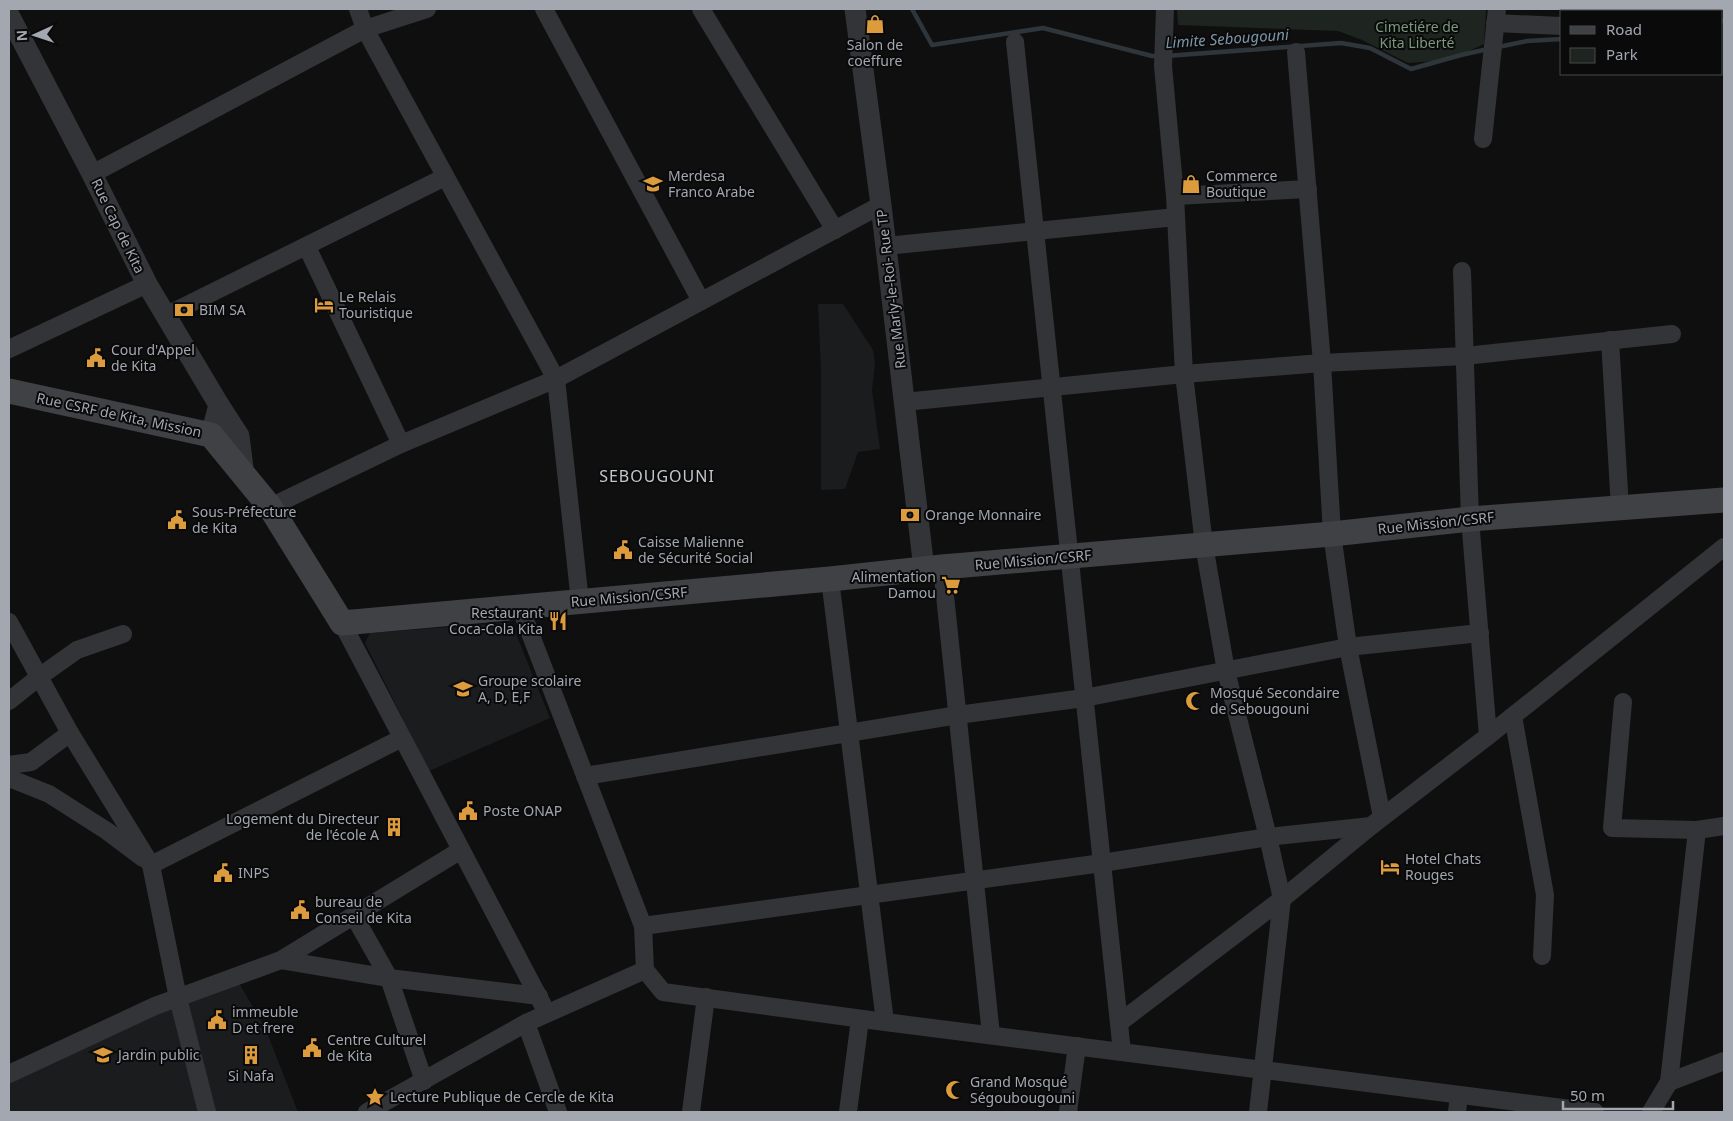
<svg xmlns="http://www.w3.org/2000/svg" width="1733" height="1121" font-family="'Noto Sans',sans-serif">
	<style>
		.built { fill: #1b1c1d }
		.green { fill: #1e241f }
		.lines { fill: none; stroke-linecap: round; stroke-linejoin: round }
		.stream { stroke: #2e363b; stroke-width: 4.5 }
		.minor { stroke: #333437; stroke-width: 18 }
		.tertiary { stroke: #333437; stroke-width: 21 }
		.secondary { stroke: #3f4145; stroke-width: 25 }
		.labels { text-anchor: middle; stroke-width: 4; stroke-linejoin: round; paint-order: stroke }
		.park-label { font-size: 14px; fill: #7b997b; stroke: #0a0a0b }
		.poi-label { font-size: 14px; fill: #a2a7b0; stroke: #0a0a0b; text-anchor: start }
		.street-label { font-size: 14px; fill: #a2a7b0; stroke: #0a0a0b }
		.water-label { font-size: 15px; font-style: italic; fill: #7c96a8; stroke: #0a0a0b }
		.quarter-label { font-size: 16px; letter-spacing: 1px; fill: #c2c6cc; stroke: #0a0a0b }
	</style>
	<rect width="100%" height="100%" fill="#0f0f10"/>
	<g class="built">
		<polygon points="818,304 843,304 873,350 875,364 872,390 880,449 858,452 845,489 821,490 821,371"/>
		<polygon points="503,623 512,624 550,718 429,771 365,643 370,633"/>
		<polygon points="235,976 266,1030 298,1112 9,1112 9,1074"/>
	</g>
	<polygon class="green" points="1177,9 1486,9 1484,44 1450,60 1408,63 1362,40 1338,31 1178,25"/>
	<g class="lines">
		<g class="stream">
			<polyline points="912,9 932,45 1043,28 1152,56 1159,56"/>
			<polyline points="1722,21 1724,20"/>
			<polyline points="1498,47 1527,41 1562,39"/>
			<polyline points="1166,56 1341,43 1370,48 1411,69 1461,55 1488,49"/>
		</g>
		<g class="minor">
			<polyline points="358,9 365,29 556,379 580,602"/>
			<polyline points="544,9 701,301"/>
			<polyline points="701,9 835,230"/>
			<polyline points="1165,9 1163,66 1175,196 1184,374 1204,545 1226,671 1268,837 1282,899 1258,1112"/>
			<polyline points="1598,11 1598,9"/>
			<polyline points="1495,23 1562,26"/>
			<polyline points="1015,42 1122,1052"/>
			<polyline points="1296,52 1322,363 1332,534 1348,647 1382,817"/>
			<polyline points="1483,139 1497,9"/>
			<polyline points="92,174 365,29 427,9"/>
			<polyline points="1175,196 1308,189"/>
			<polyline points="886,246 1176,217"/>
			<polyline points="307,247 401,444"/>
			<polyline points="1462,271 1470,519 1488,736"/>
			<polyline points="167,315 445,177"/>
			<polyline points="1610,340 1620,508"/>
			<polyline points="9,349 147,284"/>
			<polyline points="904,402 1184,374 1322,363 1465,356 1672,334"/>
			<polyline points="270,507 401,444 556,379 881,205"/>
			<polyline points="942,567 991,1035"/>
			<polyline points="830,579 885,1022"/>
			<polyline points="520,607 643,926 645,970 663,992 885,1022 1595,1112"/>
			<polyline points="9,622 70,733 151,865 178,998 207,1112"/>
			<polyline points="342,623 547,1013"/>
			<polyline points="9,701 39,677 77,650 123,634"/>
			<polyline points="1623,702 1612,828 1697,830 1724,826"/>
			<polyline points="1513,716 1545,895 1542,956"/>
			<polyline points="9,765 31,762 70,733"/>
			<polyline points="585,776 958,715 1084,698 1348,647 1480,633"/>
			<polyline points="9,778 49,794 107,831 143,858"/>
			<polyline points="151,865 402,738"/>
			<polyline points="354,916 389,978 424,1081"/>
			<polyline points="643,926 1102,863 1268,837 1371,826"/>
			<polyline points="281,960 389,978 539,996"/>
			<polyline points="526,1023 558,1112"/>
			<polyline points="1119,1023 1282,899 1371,826 1488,736 1724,547"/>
			<polyline points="9,1074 155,1006 281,960 461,850"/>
			<polyline points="1669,1082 1724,1061"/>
			<polyline points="367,1112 526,1023 645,970"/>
			<polyline points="691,1112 706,997"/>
			<polyline points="848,1112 860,1019"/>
			<polyline points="1068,1112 1077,1046"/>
			<polyline points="1457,1112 1459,1095"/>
			<polyline points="1651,1112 1669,1082 1697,830"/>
		</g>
		<g class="tertiary">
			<polyline points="855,9 881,205 924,569"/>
			<polyline points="9,15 92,174 147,284 219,405 211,435"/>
			<polyline points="219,405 239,436 244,476"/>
		</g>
		<polyline class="secondary" points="9,391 211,435 270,507 342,623 830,579 942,567 1332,534 1470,519 1724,500"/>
	</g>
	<defs>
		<g id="shop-bare" transform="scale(1.5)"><path d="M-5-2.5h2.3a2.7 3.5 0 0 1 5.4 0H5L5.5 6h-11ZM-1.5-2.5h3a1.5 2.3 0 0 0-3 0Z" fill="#dc9b3c" stroke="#0a0a0b" stroke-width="2.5" paint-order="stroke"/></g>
		<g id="school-bare" transform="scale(1.5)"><path d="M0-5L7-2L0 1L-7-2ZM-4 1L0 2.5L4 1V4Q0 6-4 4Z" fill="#dc9b3c" stroke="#0a0a0b" stroke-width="2.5" paint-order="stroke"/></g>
		<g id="hotel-bare" transform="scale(1.5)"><path d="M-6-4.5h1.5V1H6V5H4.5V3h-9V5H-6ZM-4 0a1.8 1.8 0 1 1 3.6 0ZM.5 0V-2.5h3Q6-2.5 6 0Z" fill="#dc9b3c" stroke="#0a0a0b" stroke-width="2.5" paint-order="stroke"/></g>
		<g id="bank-bare" transform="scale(1.5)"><path d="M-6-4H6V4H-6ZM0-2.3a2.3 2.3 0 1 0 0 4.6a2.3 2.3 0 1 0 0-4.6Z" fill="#dc9b3c" stroke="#0a0a0b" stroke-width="2.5" paint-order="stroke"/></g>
		<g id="civic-bare" transform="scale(1.5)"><path d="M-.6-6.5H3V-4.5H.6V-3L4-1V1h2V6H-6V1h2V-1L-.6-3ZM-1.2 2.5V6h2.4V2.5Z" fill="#dc9b3c" stroke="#0a0a0b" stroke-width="2.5" paint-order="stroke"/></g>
		<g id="supermarket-bare" transform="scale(1.5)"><path d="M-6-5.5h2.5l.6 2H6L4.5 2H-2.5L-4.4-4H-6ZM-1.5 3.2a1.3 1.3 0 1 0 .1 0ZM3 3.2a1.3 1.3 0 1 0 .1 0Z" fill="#dc9b3c" stroke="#0a0a0b" stroke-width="2.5" paint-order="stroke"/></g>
		<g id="restaurant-bare" transform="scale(1.5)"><path d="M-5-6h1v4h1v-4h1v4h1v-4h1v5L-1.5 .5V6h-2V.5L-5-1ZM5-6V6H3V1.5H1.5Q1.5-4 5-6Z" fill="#dc9b3c" stroke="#0a0a0b" stroke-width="2.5" paint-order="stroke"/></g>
		<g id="mosque-bare" transform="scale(1.5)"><path d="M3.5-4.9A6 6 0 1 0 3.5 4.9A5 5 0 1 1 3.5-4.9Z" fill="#dc9b3c" stroke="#0a0a0b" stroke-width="2.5" paint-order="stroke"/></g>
		<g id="building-bare" transform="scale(1.5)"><path d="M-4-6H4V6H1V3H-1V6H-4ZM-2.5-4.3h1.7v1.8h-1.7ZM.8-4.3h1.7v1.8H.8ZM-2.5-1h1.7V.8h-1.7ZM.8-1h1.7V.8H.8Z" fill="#dc9b3c" stroke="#0a0a0b" stroke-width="2.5" paint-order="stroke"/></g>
		<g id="sight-bare" transform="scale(1.5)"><path d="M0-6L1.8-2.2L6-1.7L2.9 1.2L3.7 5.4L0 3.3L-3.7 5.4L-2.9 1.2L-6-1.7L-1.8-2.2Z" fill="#dc9b3c" stroke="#0a0a0b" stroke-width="2.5" paint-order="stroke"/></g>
	</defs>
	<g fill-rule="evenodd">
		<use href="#shop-bare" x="875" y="24"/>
		<use href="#school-bare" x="653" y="184"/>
		<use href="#shop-bare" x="1191" y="184"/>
		<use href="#hotel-bare" x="324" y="305"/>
		<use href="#bank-bare" x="184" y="310"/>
		<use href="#civic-bare" x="96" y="358"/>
		<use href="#bank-bare" x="910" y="515"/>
		<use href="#civic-bare" x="177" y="520"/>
		<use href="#civic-bare" x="623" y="550"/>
		<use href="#supermarket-bare" x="951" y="585"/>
		<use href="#restaurant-bare" x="558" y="621"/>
		<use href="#school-bare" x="463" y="689"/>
		<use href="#mosque-bare" x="1195" y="701"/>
		<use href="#civic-bare" x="468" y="811"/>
		<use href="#building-bare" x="394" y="827"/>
		<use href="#hotel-bare" x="1390" y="867"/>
		<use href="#civic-bare" x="223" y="873"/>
		<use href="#civic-bare" x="300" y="910"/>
		<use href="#civic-bare" x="217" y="1020"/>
		<use href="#civic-bare" x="312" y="1048"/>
		<use href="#school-bare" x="103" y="1055"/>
		<use href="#building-bare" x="251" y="1055"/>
		<use href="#mosque-bare" x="955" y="1090"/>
		<use href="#sight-bare" x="375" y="1097"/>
	</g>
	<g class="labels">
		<g class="park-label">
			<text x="1417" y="32">Cimetiére de<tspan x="1417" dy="16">Kita Liberté</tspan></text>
		</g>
		<g class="poi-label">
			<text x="875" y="50" text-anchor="middle">Salon de<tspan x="875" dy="16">coeffure</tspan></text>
			<text x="668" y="181">Merdesa<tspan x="668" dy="16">Franco Arabe</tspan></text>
			<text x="1206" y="181">Commerce<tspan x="1206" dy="16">Boutique</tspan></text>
			<text x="339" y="302">Le Relais<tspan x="339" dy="16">Touristique</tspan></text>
			<text x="199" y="315">BIM SA</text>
			<text x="111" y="355">Cour d'Appel<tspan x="111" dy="16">de Kita</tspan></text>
			<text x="192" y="517">Sous-Préfecture<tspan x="192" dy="16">de Kita</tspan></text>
			<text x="925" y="520">Orange Monnaire</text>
			<text x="638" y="547">Caisse Malienne<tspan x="638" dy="16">de Sécurité Social</tspan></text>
			<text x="936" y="582" text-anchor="end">Alimentation<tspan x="936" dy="16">Damou</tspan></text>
			<text x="543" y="618" text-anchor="end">Restaurant<tspan x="543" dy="16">Coca-Cola Kita</tspan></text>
			<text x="478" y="686">Groupe scolaire<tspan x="478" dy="16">A, D, E,F</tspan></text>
			<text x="1210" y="698">Mosqué Secondaire<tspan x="1210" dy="16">de Sebougouni</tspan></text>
			<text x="483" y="816">Poste ONAP</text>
			<text x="379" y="824" text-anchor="end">Logement du Directeur<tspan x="379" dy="16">de l'école A</tspan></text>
			<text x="1405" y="864">Hotel Chats<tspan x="1405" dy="16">Rouges</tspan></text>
			<text x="238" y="878">INPS</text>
			<text x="315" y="907">bureau de<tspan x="315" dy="16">Conseil de Kita</tspan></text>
			<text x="232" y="1017">immeuble<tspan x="232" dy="16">D et frere</tspan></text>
			<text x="327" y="1045">Centre Culturel<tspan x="327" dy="16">de Kita</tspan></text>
			<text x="118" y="1060">Jardin public</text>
			<text x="251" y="1081" text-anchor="middle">Si Nafa</text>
			<text x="970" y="1087">Grand Mosqué<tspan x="970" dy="16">Ségoubougouni</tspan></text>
			<text x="390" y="1102">Lecture Publique de Cercle de Kita</text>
		</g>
		<g class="street-label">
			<text transform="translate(118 226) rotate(64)" y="5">Rue Cap de Kita</text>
			<text transform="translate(891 289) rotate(-97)" y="5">Rue Marly-le-Roi- Rue TP</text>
			<text transform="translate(119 415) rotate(12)" y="5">Rue CSRF de Kita, Mission</text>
			<text transform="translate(1436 523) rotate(-6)" y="5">Rue Mission/CSRF</text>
			<text transform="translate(1033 560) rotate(-5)" y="5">Rue Mission/CSRF</text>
			<text transform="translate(629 597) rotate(-5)" y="5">Rue Mission/CSRF</text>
		</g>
		<g class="water-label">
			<text transform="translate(1227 39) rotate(-4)" y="5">Limite Sebougouni</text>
		</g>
		<g class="quarter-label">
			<text x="657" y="482">SEBOUGOUNI</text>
		</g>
	</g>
	<rect width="1733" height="1121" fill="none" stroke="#a2a7b0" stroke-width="20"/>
	<rect x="1560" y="10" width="162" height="65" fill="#0a0a0b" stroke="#47494d"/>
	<rect x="1570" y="26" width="25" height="8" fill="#3f4145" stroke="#47494d"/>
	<text x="1606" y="35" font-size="15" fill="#a2a7b0">Road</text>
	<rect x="1570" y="48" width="25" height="15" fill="#1e241f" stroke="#47494d"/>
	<text x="1606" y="60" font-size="15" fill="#a2a7b0">Park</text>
	<g transform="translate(35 35) rotate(267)" stroke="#0a0a0b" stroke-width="4" paint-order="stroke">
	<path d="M0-4L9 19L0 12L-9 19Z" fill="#a2a7b0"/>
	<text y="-8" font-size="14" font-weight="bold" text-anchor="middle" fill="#a2a7b0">N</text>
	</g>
	<path d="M1563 1101v8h110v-8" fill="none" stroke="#a2a7b0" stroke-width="2.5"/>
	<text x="1570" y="1101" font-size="15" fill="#a2a7b0" stroke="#0a0a0b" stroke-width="4" paint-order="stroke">50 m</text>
</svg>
